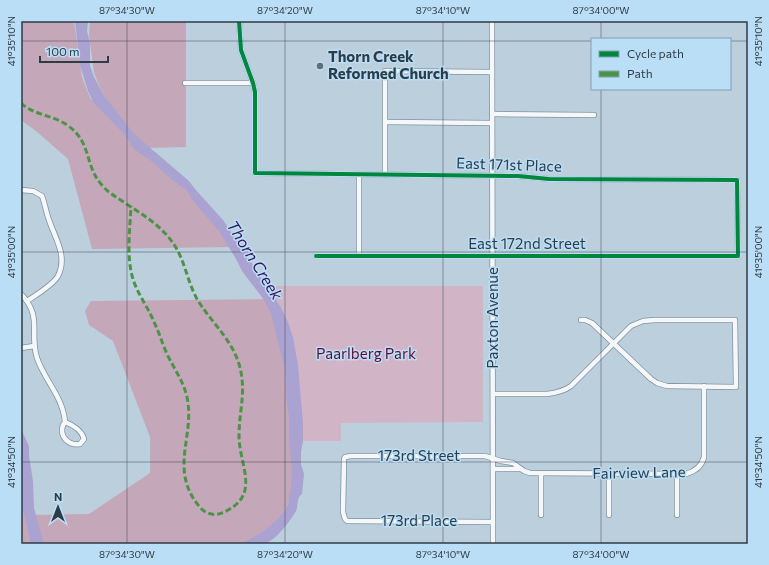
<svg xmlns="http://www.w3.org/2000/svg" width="769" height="565" font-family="Commissioner,sans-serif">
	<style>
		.green { fill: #d1b5c6 }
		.forest { fill: #c4a7b9 }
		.water { fill: #aaa2d0 }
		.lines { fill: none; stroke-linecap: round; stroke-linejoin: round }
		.minor-casing { stroke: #82919c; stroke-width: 6 }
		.minor { stroke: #f5f8fa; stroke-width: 4.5 }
		.quiet { stroke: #4b9447; stroke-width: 3; stroke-dasharray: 6 3; stroke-linecap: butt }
		.cycleway-casing { stroke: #bbdef7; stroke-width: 6 }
		.cycleway { stroke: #00873e; stroke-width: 4 }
		.ticks { fill: none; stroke: #2e3c46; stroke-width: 1; stroke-opacity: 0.45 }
		.poi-dot { fill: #606f7b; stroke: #bbdef7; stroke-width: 1.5 }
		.labels { text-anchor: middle; stroke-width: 3; stroke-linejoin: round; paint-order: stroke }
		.poi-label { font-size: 15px; font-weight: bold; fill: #2e3c46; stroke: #bbdef7; text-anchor: start }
		.street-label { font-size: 15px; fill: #2e3c46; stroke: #bbdef7 }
		.park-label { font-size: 15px; fill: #5f0b31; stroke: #bbdef7 }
		.water-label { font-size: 16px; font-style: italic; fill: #34145a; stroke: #bbdef7 }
		.neatline { fill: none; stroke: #2e3c46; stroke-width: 1.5 }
		.ticks-label { font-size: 10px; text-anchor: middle; fill: #2e3c46 }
	</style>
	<rect width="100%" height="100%" fill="#bccfdd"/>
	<polygon class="green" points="266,286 483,286 483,422 341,423 341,441 303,441 300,387 293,337 288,322"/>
	<g class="forest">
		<polygon points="21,21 74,21 82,77 90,98 134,143 169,172 218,224 233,247 92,249 68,159 36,131 21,120"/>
		<polygon points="90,21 186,21 186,147 146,148 112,110 98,83 94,72 89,35"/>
		<polygon points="271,299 281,315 296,474 287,507 275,524 245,544 37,544 30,515 89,514 150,473 150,437 113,341 89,325 85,311 91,301"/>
		<polygon points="21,472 33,544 21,544"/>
	</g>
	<g class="water">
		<path d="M75,21H88L87,31L90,43V66L94,77L105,97L134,134L189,181L195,189L223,220L280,306L288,322L293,337L298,365L303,423V441L301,452V464L304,474L302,494C296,498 299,504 296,511C291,520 274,543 263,544C256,545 248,544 241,544L261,533L278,519L285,510L288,504L291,487L292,470L289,439V416L287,404L285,369L271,313L264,300L242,271L236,259L219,231L198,207L186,190L170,178L150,160L134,149L125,135L93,102L88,91L80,65Z"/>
		<polygon points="21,429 29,446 29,456 33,481 34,508 43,541 43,544 31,544 21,500"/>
	</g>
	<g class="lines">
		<g class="minor-casing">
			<g id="minor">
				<polyline points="239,21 241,50 253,83 255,92 255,173 518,176 549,179 737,180 738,256 316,256"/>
				<polyline points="492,21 493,544"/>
				<polyline points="185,83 253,83"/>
				<polyline points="492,114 594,115"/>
				<polyline points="385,122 492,123"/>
				<polyline points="359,175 359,256"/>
				<polyline points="385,175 385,71 492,72"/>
				<path d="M21,190L33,191L42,196C45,204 46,212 49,220C55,238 68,256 58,276C53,285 36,295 27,301"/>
				<path d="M21,294C43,317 29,333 37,358C45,381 63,397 65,422L63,425C59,436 68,446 80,444L84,439C82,431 73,425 65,422"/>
				<polyline points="21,348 34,346"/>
				<path d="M493,394H547C556,393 564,391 571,386L631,326L643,321L655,320H735L736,387L667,386L657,383L651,379L592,323L585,320H581"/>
				<polyline points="493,469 521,469"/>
				<polyline points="541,474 541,515"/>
				<polyline points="609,474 609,515"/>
				<polyline points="677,474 677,515"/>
				<path d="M493,522L347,521L345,519L343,512L344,459L345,457L351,456H485L501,461L513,463L524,471L530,473L686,474C696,471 702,466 704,457V386"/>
			</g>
		</g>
		<use href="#minor" class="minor"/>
		<path class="quiet" d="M21,103C33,115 53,115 67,125C92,142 84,164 101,184C108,193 118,198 128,205C145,216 161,226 173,243C185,260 187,281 197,299C210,321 231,338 239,364C247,391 239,410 239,436C239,464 260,493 228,510C222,514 215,516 208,513C202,511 199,506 195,501C171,465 195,435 187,397C183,380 174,369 167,354C162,343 159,332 154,322C148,307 138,295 133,279C126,256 130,230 131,206"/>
		<g class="cycleway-casing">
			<polyline id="cycleway" points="239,21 241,50 253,83 255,92 255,173 518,176 549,179 737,180 738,256 316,256"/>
		</g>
		<use href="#cycleway" class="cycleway"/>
	</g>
	<path class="ticks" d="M127,21V544M285,21V544M443,21V544M601,21V39M21,41H592M730,41H748M601,89V544M21,252H748M21,462H748"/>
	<circle class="poi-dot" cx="320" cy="66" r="4"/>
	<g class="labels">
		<g class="poi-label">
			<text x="328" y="62">Thorn Creek<tspan x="328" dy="17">Reformed Church</tspan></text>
		</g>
		<g class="street-label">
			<text transform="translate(509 165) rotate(2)" y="5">East 171st Place</text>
			<text x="527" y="249">East 172nd Street</text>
			<text transform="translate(493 318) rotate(-90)" y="5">Paxton Avenue</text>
			<text x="419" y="461">173rd Street</text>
			<text transform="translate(639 473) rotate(-1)" y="5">Fairview Lane</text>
			<text x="419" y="526">173rd Place</text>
		</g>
		<g class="park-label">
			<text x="366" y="359">Paarlberg Park</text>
		</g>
		<g class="water-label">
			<text transform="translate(255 260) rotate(58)" y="6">Thorn Creek</text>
		</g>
	</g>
	<rect width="769" height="565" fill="none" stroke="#bbdef7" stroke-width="44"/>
	<rect x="591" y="38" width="140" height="52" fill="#bbdef7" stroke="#839db0"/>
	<rect x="599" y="51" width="20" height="6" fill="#00873e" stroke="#839db0"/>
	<text x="627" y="58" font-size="12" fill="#2e3c46">Cycle path</text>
	<rect x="599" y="71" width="20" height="6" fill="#4b9447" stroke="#839db0"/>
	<text x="627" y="78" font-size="12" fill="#2e3c46">Path</text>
	<g transform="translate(58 507)" stroke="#bbdef7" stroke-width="3" paint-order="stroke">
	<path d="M0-3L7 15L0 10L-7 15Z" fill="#2e3c46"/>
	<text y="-6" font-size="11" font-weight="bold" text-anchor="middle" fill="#2e3c46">N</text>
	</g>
	<path d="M40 56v6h68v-6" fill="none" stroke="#2e3c46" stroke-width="2"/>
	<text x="46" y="56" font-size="12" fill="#2e3c46" stroke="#bbdef7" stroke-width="3" paint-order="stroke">100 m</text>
	<rect x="22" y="22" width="725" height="521" class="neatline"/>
	<g class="ticks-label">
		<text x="127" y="14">87°34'30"W</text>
		<text x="285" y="14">87°34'20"W</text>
		<text x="443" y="14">87°34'10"W</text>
		<text x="601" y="14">87°34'00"W</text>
		<text transform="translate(11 41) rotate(-90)" y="4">41°35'10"N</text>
		<text transform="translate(758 41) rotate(-90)" y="4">41°35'10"N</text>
		<text transform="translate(11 252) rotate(-90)" y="4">41°35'00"N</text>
		<text transform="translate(758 252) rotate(-90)" y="4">41°35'00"N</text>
		<text transform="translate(11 462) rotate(-90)" y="4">41°34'50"N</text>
		<text transform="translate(758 462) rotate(-90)" y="4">41°34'50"N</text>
		<text x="127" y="558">87°34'30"W</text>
		<text x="285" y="558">87°34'20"W</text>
		<text x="443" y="558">87°34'10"W</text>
		<text x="601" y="558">87°34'00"W</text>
	</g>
</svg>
